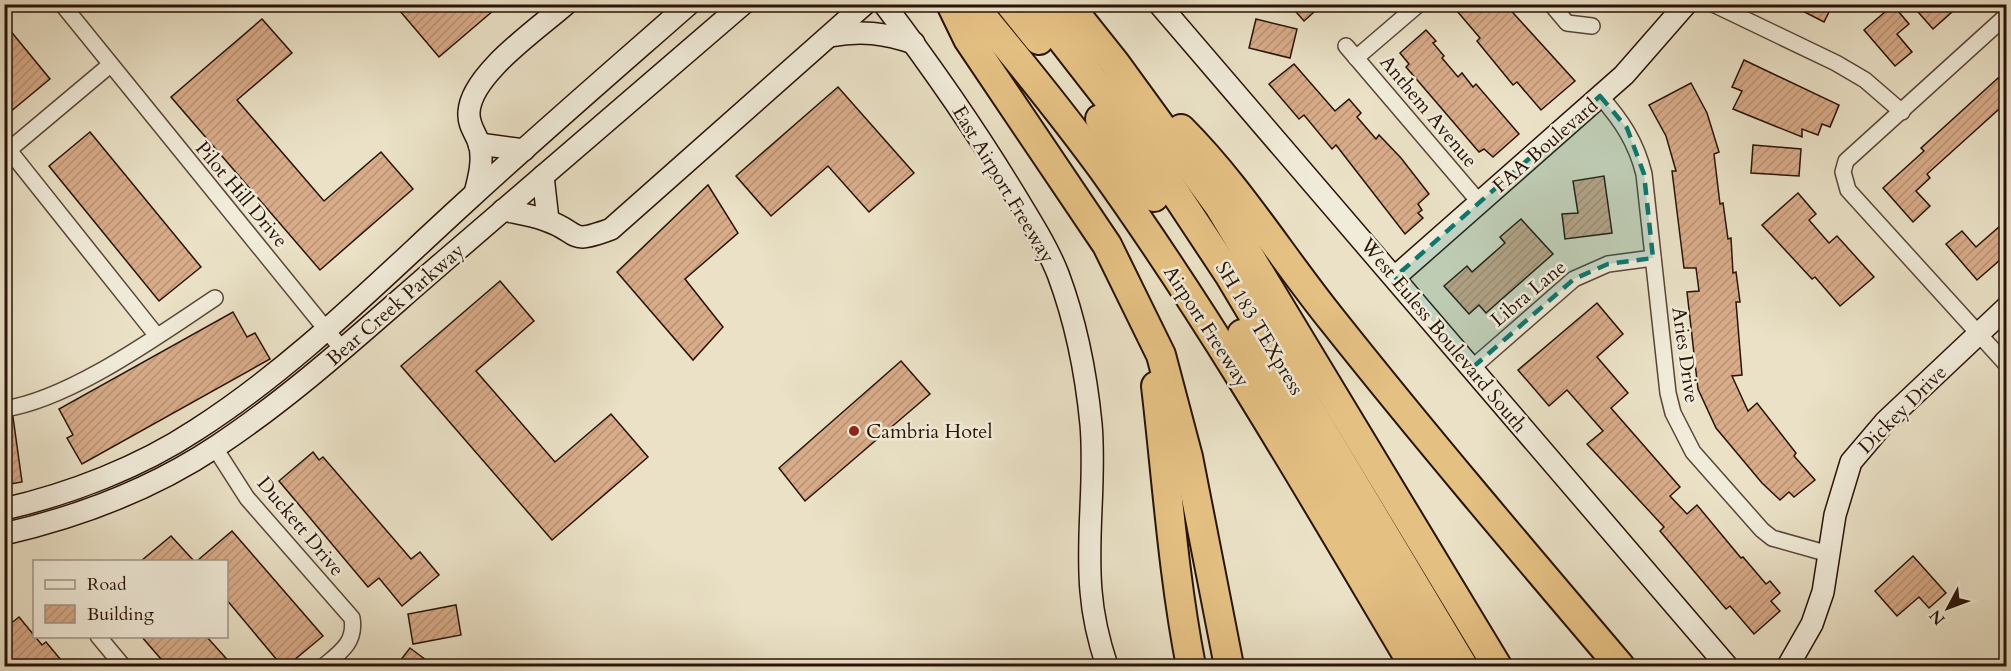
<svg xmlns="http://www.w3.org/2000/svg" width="2011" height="671" font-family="Cardo,serif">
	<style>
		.building { fill: url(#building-hatch); stroke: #291308; stroke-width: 1.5 }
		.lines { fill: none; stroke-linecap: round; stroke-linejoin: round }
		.street-casing { stroke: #594638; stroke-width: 18 }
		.secondary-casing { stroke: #291308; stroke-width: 24 }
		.highway-casing { stroke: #291308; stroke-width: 32 }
		.street { stroke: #f1ecda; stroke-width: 15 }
		.secondary { stroke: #f1ecda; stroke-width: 21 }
		.highway { stroke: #e5c083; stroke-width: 28 }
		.marked { fill: #0f766e; fill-opacity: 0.2; stroke: #0f766e; stroke-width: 4.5; stroke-dasharray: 12 8; stroke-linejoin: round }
		.poi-dot { fill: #8f2418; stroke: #f1ecda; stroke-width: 2 }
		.labels { text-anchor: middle; stroke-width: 5; stroke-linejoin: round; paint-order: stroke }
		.street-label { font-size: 20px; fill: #291308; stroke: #f1ecda }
		.poi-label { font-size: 20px; fill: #291308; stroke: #f1ecda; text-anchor: start }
	</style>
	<defs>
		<pattern id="building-hatch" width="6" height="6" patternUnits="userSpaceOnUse" patternTransform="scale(1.5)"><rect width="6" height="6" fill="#d8ab89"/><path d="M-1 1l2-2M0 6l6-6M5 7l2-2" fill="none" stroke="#b99275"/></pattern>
	</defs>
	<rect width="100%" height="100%" fill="#eae1c6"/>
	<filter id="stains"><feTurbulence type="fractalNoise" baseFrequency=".00333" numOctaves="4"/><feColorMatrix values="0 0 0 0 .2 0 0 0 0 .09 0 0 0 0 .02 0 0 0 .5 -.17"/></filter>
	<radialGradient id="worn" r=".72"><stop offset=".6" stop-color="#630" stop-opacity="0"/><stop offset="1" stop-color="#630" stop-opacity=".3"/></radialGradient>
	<g class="building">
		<polygon points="394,4 501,4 439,57"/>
		<polygon points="1289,4 1323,4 1304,21"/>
		<polygon points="1451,4 1505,4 1575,81 1541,110 1517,82 1513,85 1477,41 1480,38"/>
		<polygon points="1789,4 1833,4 1824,22"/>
		<polygon points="1911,4 1961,4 1933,29"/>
		<polygon points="1893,5 1909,24 1897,34 1912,52 1895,66 1864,30"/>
		<polygon points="262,19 292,53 237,100 324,201 381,152 413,189 320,270 171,97"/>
		<polygon points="1256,19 1297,29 1290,58 1249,48"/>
		<polygon points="4,23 50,79 10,112 4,106"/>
		<polygon points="1426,30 1436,41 1433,43 1444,56 1442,58 1458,77 1462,73 1473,87 1476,84 1519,134 1493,157 1484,149 1479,152 1406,67 1409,64 1400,53"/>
		<polygon points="1744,60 1839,105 1830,127 1822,124 1818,135 1802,129 1802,137 1733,109 1742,91 1732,87"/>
		<polygon points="1294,64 1335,111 1349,99 1361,113 1357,117 1376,139 1379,135 1401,158 1429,194 1418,204 1422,210 1418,213 1423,218 1405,234 1336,145 1332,149 1304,115 1299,119 1269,84"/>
		<polygon points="1998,78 2007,88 2007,102 1927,174 1930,178 1916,191 1930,206 1913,222 1883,188 1924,151 1921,148"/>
		<polygon points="1691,83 1707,113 1719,152 1714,154 1720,204 1723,203 1728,239 1731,238 1733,273 1736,272 1740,302 1736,302 1742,375 1732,376 1748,411 1757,403 1796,453 1794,456 1815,480 1794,497 1789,492 1780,500 1762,483 1716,428 1698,389 1687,292 1699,291 1696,268 1684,268 1672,171 1676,171 1666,136 1649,105"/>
		<polygon points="838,87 914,173 869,212 828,166 771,216 736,176"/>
		<polygon points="90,132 201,267 159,301 49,166"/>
		<polygon points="1753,145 1801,149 1799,176 1751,173"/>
		<polygon points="1604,176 1612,233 1565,239 1562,214 1578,213 1573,181"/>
		<polygon points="708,185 738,233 685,279 723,327 693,360 617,272"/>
		<polygon points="1798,193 1816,214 1809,220 1829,243 1837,236 1874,277 1840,306 1815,277 1812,279 1762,225"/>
		<polygon points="1521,219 1553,254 1486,313 1479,305 1469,314 1444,286 1467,266 1472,272 1505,243 1500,237"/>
		<polygon points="2007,220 2007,254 1977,280 1946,244 1962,231 1976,247"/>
		<polygon points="500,281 534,321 476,371 555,462 611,414 648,457 552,540 401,366"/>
		<polygon points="1597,303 1623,334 1597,357 1628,393 1611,408 1680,487 1670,496 1687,514 1697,505 1741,558 1743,557 1766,584 1770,581 1780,593 1771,601 1780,611 1754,634 1730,606 1726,609 1660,531 1664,527 1587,444 1603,431 1567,390 1549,406 1518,370"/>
		<polygon points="233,312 247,337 255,333 270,359 82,464 67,438 73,435 59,409"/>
		<polygon points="901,361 930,394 805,501 779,468"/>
		<polygon points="13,417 22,482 4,485 4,419"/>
		<polygon points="313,452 319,460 323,457 411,559 420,552 439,575 402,606 379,578 368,587 279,481"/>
		<polygon points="232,531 323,636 287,666 282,666 226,599 226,561 197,561"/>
		<polygon points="171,536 194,561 141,561"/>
		<polygon points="1913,556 1946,593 1929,608 1919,597 1897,616 1875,591"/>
		<polygon points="456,605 461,635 413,644 408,614"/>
		<polygon points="19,617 42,645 46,642 66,666 4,666 4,629"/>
		<polygon points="141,636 206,636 233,666 167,666"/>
		<polygon points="410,648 434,666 396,666"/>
	</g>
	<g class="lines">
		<g class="street-casing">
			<g id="street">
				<polyline points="62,4 342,349"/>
				<polyline points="1551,4 1567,23 1592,26"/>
				<polyline points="1713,4 1836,63 1865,80 1902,112"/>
				<polyline points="2006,16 1846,161 1843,172 1848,190 2006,364"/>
				<polyline points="1346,46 1480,203"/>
				<polyline points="1356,58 1419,4"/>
				<path d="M1600,96C1622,121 1636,142 1644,174L1668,393L1673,413L1693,452L1762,530L1772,538L1829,554"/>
				<polyline points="4,144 157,336"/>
				<polyline points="4,154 110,65"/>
				<polyline points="1472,368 1574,279 1608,264 1653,258"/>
				<path d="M4,409C71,399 159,335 215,298"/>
				<path d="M215,448L247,498L352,618C356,642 341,652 324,666"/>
				<polyline points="98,636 123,666"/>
			</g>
		</g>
		<g class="secondary-casing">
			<g id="secondary">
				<path d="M884,4C931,66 975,129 1015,195C1030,220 1047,246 1058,274C1076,322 1086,373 1091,424C1096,480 1086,536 1091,591C1093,617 1099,642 1107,666"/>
				<polyline points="1159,4 1727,666"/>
				<path d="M830,36C861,30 884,33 914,43"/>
				<polyline points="479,144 524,150"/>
				<polyline points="543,176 548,220"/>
				<path d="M475,193C479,178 484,159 479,143C475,132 468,125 469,112C471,74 538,29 566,4"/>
				<path d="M503,210C517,213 532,215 545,220C582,232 566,246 611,229L865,4"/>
				<polyline points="1395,277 1624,75 1686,4"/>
				<path d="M4,509C70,494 140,467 196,430C296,366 381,279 469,199C541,133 615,69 689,4"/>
				<path d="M4,534C78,517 154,488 217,446C300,391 373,322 449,257C547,173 645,89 743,4"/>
				<polyline points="1788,666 1812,624 1823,592 1835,515 1851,462 1885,422 2006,308"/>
			</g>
		</g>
		<g class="highway-casing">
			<g id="highway">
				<polyline points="951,4 968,39 1107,245 1161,355 1188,457 1229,666"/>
				<path d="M972,4C1017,58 1061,112 1102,168C1216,327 1314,498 1414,666"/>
				<polyline points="1010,4 1039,40"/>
				<polyline points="1034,4 1140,140 1230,276 1463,666"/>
				<polyline points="1068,4 1115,63 1219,206 1497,666"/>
				<polyline points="1100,119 1154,197"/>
				<path d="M1181,129C1239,187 1282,258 1333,321C1426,438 1523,552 1620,666"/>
				<polyline points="1242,334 1438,666"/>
				<path d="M1156,386C1167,480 1173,574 1191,666"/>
			</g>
		</g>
		<use href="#street" class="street"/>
		<use href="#secondary" class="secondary"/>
		<use href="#highway" class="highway"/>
	</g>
	<path class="marked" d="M1600,96L1627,128L1644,174L1653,258L1608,264L1574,279L1472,368L1395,277Z"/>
	<circle class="poi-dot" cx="854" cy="431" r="6"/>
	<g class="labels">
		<g class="street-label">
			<text transform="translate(1429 111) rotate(50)" y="7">Anthem Avenue</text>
			<text transform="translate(1545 145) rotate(-41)" y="7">FAA Boulevard</text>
			<text transform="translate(1004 184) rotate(59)" y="7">East Airport Freeway</text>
			<text transform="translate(242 194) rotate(50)" y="7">Pilot Hill Drive</text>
			<text transform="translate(1528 293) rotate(-40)" y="7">Libra Lane</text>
			<text transform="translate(395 304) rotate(-41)" y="7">Bear Creek Parkway</text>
			<text transform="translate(1207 326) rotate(57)" y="7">Airport Freeway</text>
			<text transform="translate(1260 328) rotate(59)" y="7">SH 183 TEXpress</text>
			<text transform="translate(1444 335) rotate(50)" y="7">West Euless Boulevard South</text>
			<text transform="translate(1686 355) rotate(82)" y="7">Aries Drive</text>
			<text transform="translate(1902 409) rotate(-45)" y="7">Dickey Drive</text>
			<text transform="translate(301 526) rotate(50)" y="7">Duckett Drive</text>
		</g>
		<g class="poi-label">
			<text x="866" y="438">Cambria Hotel</text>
		</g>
	</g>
	<rect width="2011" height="671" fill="none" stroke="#eae1c6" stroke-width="24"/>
	<rect x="6" y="6" width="1999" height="659" fill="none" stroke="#291308" stroke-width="3"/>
	<rect x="12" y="12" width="1987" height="647" fill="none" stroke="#291308" stroke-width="1.5"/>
	<rect x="33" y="560" width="195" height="78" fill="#f1ecda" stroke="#a19586" stroke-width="1.5"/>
	<rect x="45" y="580" width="30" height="9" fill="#f1ecda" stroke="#a19586" stroke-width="1.5"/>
	<text x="87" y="590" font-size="18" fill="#291308">Road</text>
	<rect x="45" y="605" width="30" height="18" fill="url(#building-hatch)" stroke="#a19586" stroke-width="1.5"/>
	<text x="87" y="620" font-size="18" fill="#291308">Building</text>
	<g transform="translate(1948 608) rotate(229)" stroke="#f1ecda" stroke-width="4.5" paint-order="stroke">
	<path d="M0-4.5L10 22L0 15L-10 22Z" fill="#291308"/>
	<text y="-9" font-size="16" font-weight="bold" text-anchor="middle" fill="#291308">N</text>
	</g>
	<rect width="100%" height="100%" filter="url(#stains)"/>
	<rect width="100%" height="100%" fill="url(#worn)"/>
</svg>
